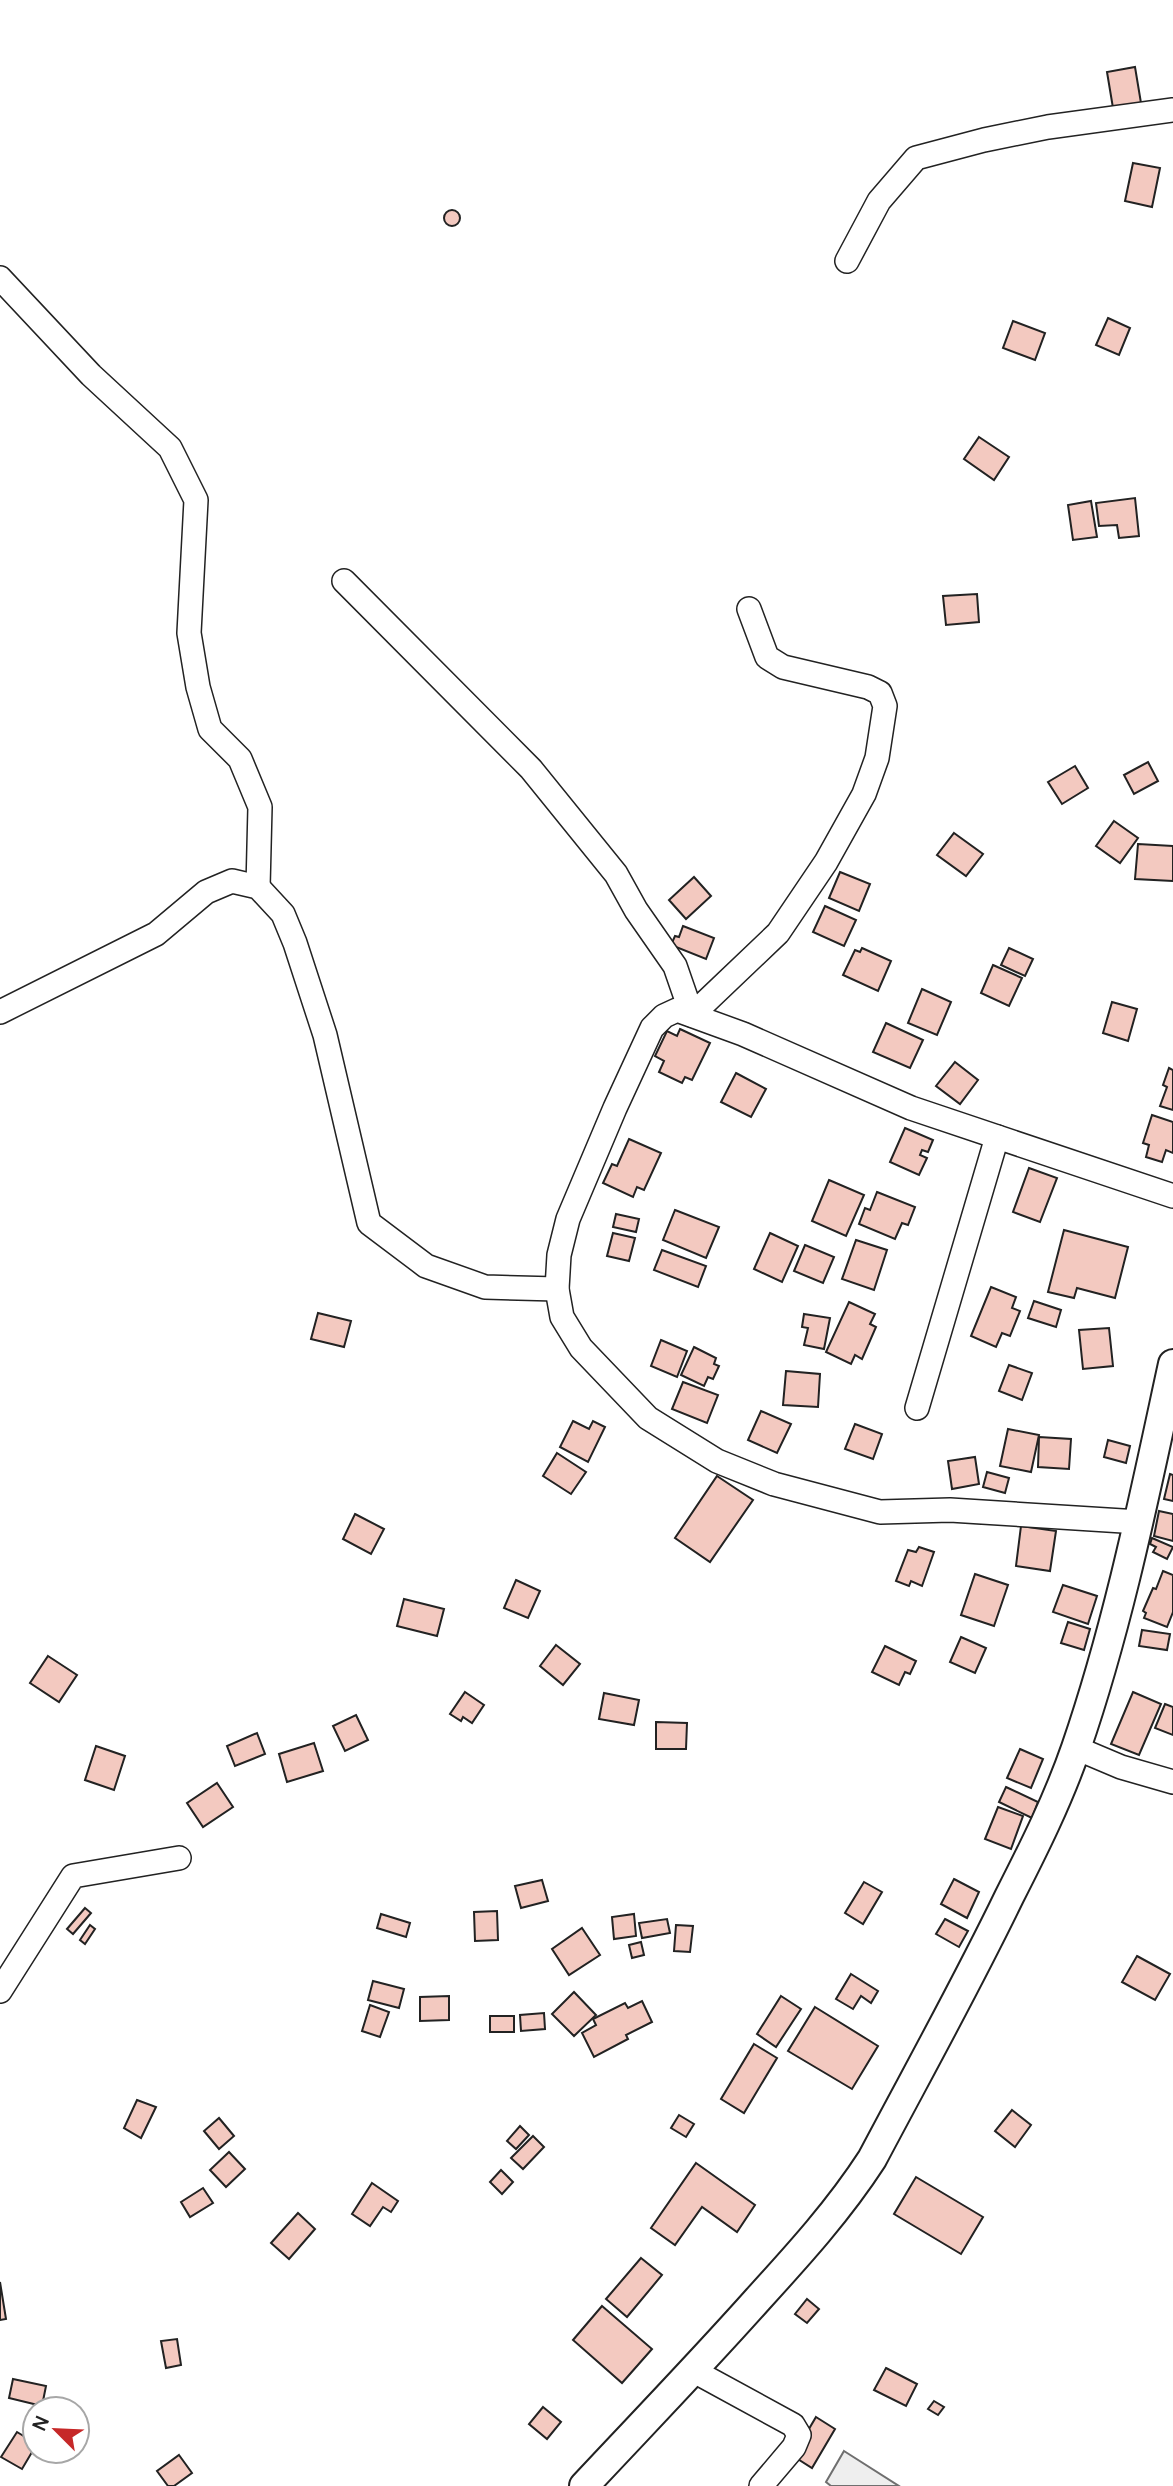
<svg xmlns="http://www.w3.org/2000/svg" width="1173" height="2486" font-family="Manrope,sans-serif">
	<style>
		.green { fill: #eee; stroke: #6f6f6f; stroke-width: 2 }
		.building { fill: #f3c9c0; stroke: #222; stroke-width: 2 }
		.lines { fill: none; stroke-linecap: round; stroke-linejoin: round }
		.minor-casing { stroke: #222; stroke-width: 26 }
		.major-casing { stroke: #222; stroke-width: 32 }
		.minor { stroke: #fff; stroke-width: 23 }
		.major { stroke: #fff; stroke-width: 28 }
	</style>
	<rect width="100%" height="100%" fill="#fff"/>
	<polygon class="green" points="844,2451 899,2486 831,2486 826,2482"/>
	<g class="building">
		<polygon points="1135,67 1141,103 1113,108 1107,72"/>
		<polygon points="1133,163 1160,168 1152,207 1125,201"/>
		<circle cx="452" cy="218" r="8"/>
		<polygon points="1108,318 1130,328 1119,355 1096,345"/>
		<polygon points="1013,321 1045,333 1035,360 1003,348"/>
		<polygon points="979,437 1009,457 994,480 964,459"/>
		<polygon points="1135,498 1139,536 1119,538 1117,525 1099,526 1096,503"/>
		<polygon points="1091,501 1097,537 1073,540 1068,505"/>
		<polygon points="977,594 979,622 946,625 943,596"/>
		<polygon points="1148,762 1158,781 1134,794 1124,775"/>
		<polygon points="1075,766 1088,788 1062,804 1048,782"/>
		<polygon points="1114,821 1138,838 1120,863 1096,846"/>
		<polygon points="954,833 983,854 966,876 937,855"/>
		<polygon points="1138,844 1173,846 1173,881 1135,879"/>
		<polygon points="840,872 870,884 859,911 829,898"/>
		<polygon points="694,877 711,896 686,919 669,900"/>
		<polygon points="825,906 856,920 844,946 813,932"/>
		<polygon points="683,926 714,938 706,959 671,945 675,936 679,937"/>
		<polygon points="862,948 891,961 878,991 843,975 855,950 860,952"/>
		<polygon points="1009,948 1033,959 1025,976 1001,965"/>
		<polygon points="993,965 1022,978 1009,1006 981,993"/>
		<polygon points="922,989 951,1002 937,1035 908,1023"/>
		<polygon points="1112,1002 1137,1009 1128,1041 1103,1033"/>
		<polygon points="886,1023 923,1040 910,1068 873,1052"/>
		<polygon points="680,1029 710,1043 692,1080 685,1077 682,1083 659,1072 664,1061 655,1056 667,1031 677,1036"/>
		<polygon points="955,1062 978,1080 960,1104 936,1086"/>
		<polygon points="1169,1068 1173,1070 1173,1110 1160,1106 1167,1087 1163,1085"/>
		<polygon points="736,1073 766,1089 751,1117 721,1102"/>
		<polygon points="1152,1115 1173,1122 1173,1153 1166,1150 1162,1162 1146,1157 1149,1145 1143,1143"/>
		<polygon points="905,1128 933,1140 928,1152 922,1150 920,1155 927,1158 919,1175 890,1162"/>
		<polygon points="629,1139 661,1153 644,1190 637,1187 633,1197 603,1183 612,1164 617,1166"/>
		<polygon points="1029,1168 1057,1178 1040,1222 1013,1212"/>
		<polygon points="829,1180 864,1195 846,1236 812,1221"/>
		<polygon points="877,1192 915,1207 908,1225 902,1223 895,1239 859,1224 865,1208 870,1210"/>
		<polygon points="675,1210 719,1227 706,1258 663,1240"/>
		<polygon points="616,1214 639,1219 636,1232 613,1227"/>
		<polygon points="1064,1230 1128,1247 1115,1298 1077,1288 1074,1298 1048,1292"/>
		<polygon points="613,1233 635,1238 629,1261 607,1256"/>
		<polygon points="770,1233 798,1246 782,1282 754,1269"/>
		<polygon points="856,1240 887,1250 874,1290 842,1279"/>
		<polygon points="805,1245 834,1257 823,1283 794,1271"/>
		<polygon points="662,1250 706,1266 698,1287 654,1270"/>
		<polygon points="991,1287 1016,1297 1012,1308 1020,1311 1010,1336 1002,1333 996,1347 971,1336"/>
		<polygon points="1034,1301 1061,1310 1056,1327 1028,1318"/>
		<polygon points="849,1302 875,1314 870,1324 876,1327 862,1359 855,1355 851,1364 826,1352"/>
		<polygon points="318,1313 351,1321 344,1347 311,1339"/>
		<polygon points="804,1314 830,1318 824,1349 804,1345 808,1328 802,1327"/>
		<polygon points="1109,1328 1113,1366 1083,1369 1079,1330"/>
		<polygon points="661,1340 687,1351 677,1377 651,1366"/>
		<polygon points="694,1347 716,1358 714,1364 719,1366 713,1379 708,1377 704,1386 681,1375"/>
		<polygon points="1009,1365 1032,1373 1022,1400 999,1391"/>
		<polygon points="786,1371 820,1374 818,1407 783,1405"/>
		<polygon points="683,1382 718,1395 707,1423 672,1409"/>
		<polygon points="761,1411 791,1424 777,1453 748,1440"/>
		<polygon points="573,1421 589,1429 593,1421 605,1427 588,1462 560,1447"/>
		<polygon points="855,1424 882,1434 873,1459 845,1449"/>
		<polygon points="1008,1429 1039,1435 1031,1472 1000,1466"/>
		<polygon points="1039,1437 1071,1439 1069,1469 1038,1467"/>
		<polygon points="1108,1440 1130,1446 1126,1463 1104,1457"/>
		<polygon points="557,1453 586,1472 571,1494 543,1476"/>
		<polygon points="975,1457 979,1484 952,1489 948,1461"/>
		<polygon points="987,1472 1009,1478 1005,1493 983,1487"/>
		<polygon points="1170,1474 1173,1475 1173,1501 1164,1499"/>
		<polygon points="717,1476 753,1500 710,1562 675,1538"/>
		<polygon points="1159,1511 1173,1514 1173,1541 1154,1536"/>
		<polygon points="355,1514 384,1529 371,1554 343,1539"/>
		<polygon points="1021,1526 1056,1531 1050,1571 1016,1566"/>
		<polygon points="1152,1538 1173,1547 1167,1559 1153,1552 1156,1547 1150,1544"/>
		<polygon points="919,1547 934,1552 922,1586 911,1581 909,1586 896,1581 908,1550 916,1552"/>
		<polygon points="1163,1571 1173,1575 1173,1612 1167,1627 1144,1618 1146,1613 1143,1611 1153,1588 1156,1589"/>
		<polygon points="975,1574 1008,1585 994,1626 961,1615"/>
		<polygon points="516,1580 540,1591 528,1618 504,1608"/>
		<polygon points="1063,1585 1097,1596 1088,1624 1053,1612"/>
		<polygon points="404,1599 444,1609 437,1636 397,1626"/>
		<polygon points="1068,1622 1090,1629 1084,1650 1061,1643"/>
		<polygon points="1142,1630 1170,1634 1167,1650 1139,1646"/>
		<polygon points="961,1637 986,1648 975,1673 950,1662"/>
		<polygon points="556,1645 580,1664 563,1685 540,1666"/>
		<polygon points="885,1646 916,1661 910,1674 905,1672 899,1685 872,1672"/>
		<polygon points="48,1656 77,1675 59,1702 30,1683"/>
		<polygon points="465,1692 484,1705 472,1723 463,1717 461,1721 450,1714"/>
		<polygon points="1133,1692 1161,1704 1139,1755 1111,1744"/>
		<polygon points="604,1693 639,1700 634,1725 599,1719"/>
		<polygon points="1165,1704 1173,1707 1173,1735 1155,1728"/>
		<polygon points="356,1715 368,1740 345,1751 333,1726"/>
		<polygon points="656,1722 687,1723 686,1749 656,1749"/>
		<polygon points="257,1733 265,1754 235,1766 227,1746"/>
		<polygon points="314,1743 323,1771 287,1782 279,1754"/>
		<polygon points="96,1746 125,1756 114,1790 85,1780"/>
		<polygon points="1020,1749 1043,1759 1031,1788 1007,1778"/>
		<polygon points="217,1783 233,1807 203,1827 187,1803"/>
		<polygon points="1006,1787 1038,1802 1032,1818 999,1802"/>
		<polygon points="998,1807 1023,1816 1011,1849 985,1839"/>
		<polygon points="954,1879 979,1892 967,1918 941,1904"/>
		<polygon points="542,1880 548,1901 521,1908 515,1886"/>
		<polygon points="864,1882 882,1892 863,1924 845,1913"/>
		<polygon points="85,1908 91,1913 73,1934 67,1929"/>
		<polygon points="497,1911 498,1940 475,1941 474,1912"/>
		<polygon points="381,1914 410,1923 406,1937 377,1928"/>
		<polygon points="634,1914 636,1936 614,1939 612,1917"/>
		<polygon points="667,1919 670,1933 642,1938 639,1923"/>
		<polygon points="945,1919 968,1931 959,1947 936,1934"/>
		<polygon points="90,1925 95,1929 85,1944 80,1940"/>
		<polygon points="676,1925 693,1926 690,1952 674,1951"/>
		<polygon points="582,1928 600,1955 569,1975 552,1949"/>
		<polygon points="641,1942 644,1955 632,1958 629,1945"/>
		<polygon points="1137,1956 1170,1974 1155,2000 1122,1982"/>
		<polygon points="851,1974 878,1991 871,2003 861,1996 853,2009 836,1999"/>
		<polygon points="373,1981 404,1989 399,2008 368,2000"/>
		<polygon points="574,1992 596,2015 574,2036 552,2014"/>
		<polygon points="449,1996 449,2020 420,2021 420,1997"/>
		<polygon points="781,1996 801,2009 776,2047 757,2034"/>
		<polygon points="642,2001 652,2022 626,2035 628,2039 594,2057 582,2033 596,2025 593,2019 625,2003 628,2008"/>
		<polygon points="370,2005 389,2012 380,2037 362,2031"/>
		<polygon points="815,2007 878,2046 852,2089 788,2051"/>
		<polygon points="544,2013 545,2029 521,2031 520,2015"/>
		<rect x="490" y="2016" width="24" height="16"/>
		<polygon points="754,2044 777,2058 744,2113 721,2099"/>
		<polygon points="137,2100 156,2107 141,2138 124,2128"/>
		<polygon points="1012,2110 1031,2125 1015,2147 995,2131"/>
		<polygon points="679,2115 694,2124 686,2137 671,2128"/>
		<polygon points="219,2118 234,2136 219,2149 204,2131"/>
		<polygon points="520,2126 529,2135 516,2149 507,2141"/>
		<polygon points="533,2136 544,2147 523,2169 511,2158"/>
		<polygon points="229,2152 245,2169 226,2187 210,2170"/>
		<polygon points="696,2163 755,2205 737,2232 702,2207 675,2245 651,2228"/>
		<polygon points="501,2170 513,2182 502,2194 490,2182"/>
		<polygon points="916,2177 983,2217 961,2254 894,2214"/>
		<polygon points="372,2183 398,2201 391,2212 383,2207 370,2226 352,2214"/>
		<polygon points="203,2188 213,2203 190,2217 181,2202"/>
		<polygon points="298,2213 315,2229 289,2259 271,2243"/>
		<polygon points="641,2258 662,2275 627,2317 606,2299"/>
		<polygon points="0,2282 6,2319 0,2320"/>
		<polygon points="807,2299 819,2309 807,2323 795,2314"/>
		<polygon points="602,2306 652,2349 622,2383 573,2340"/>
		<polygon points="177,2339 181,2365 166,2368 161,2341"/>
		<polygon points="886,2368 917,2384 906,2406 874,2390"/>
		<polygon points="13,2379 46,2386 42,2406 9,2398"/>
		<polygon points="934,2401 944,2407 938,2415 928,2409"/>
		<polygon points="543,2407 561,2422 547,2439 529,2424"/>
		<polygon points="816,2417 835,2429 812,2468 793,2456"/>
		<polygon points="17,2432 35,2443 35,2447 22,2469 1,2457"/>
		<polygon points="179,2455 192,2473 174,2486 168,2486 157,2471"/>
	</g>
	<g class="lines">
		<g class="minor-casing">
			<g id="minor">
				<polyline points="847,261 879,201 916,158 984,140 1048,127 1173,110"/>
				<polyline points="0,278 91,375 170,448 196,500 189,633 198,687 210,729 240,759 260,807 258,887"/>
				<polyline points="344,581 531,769 616,874 636,910 675,966 692,1015 778,933 826,862 864,794 877,758 885,706 880,693 868,687 783,667 767,657 749,609"/>
				<polyline points="0,1012 156,934 206,892 232,881 258,887 283,914 295,943 325,1035 369,1223 426,1266 485,1287 557,1289"/>
				<polyline points="917,1408 997,1137"/>
				<polyline points="1139,1522 950,1510 880,1512 774,1484 717,1461 648,1418 581,1348 562,1317 557,1289 559,1255 568,1219 615,1108 652,1028 664,1016 677,1010 743,1034 911,1108 1173,1196"/>
				<polyline points="1076,1748 1121,1767 1173,1782"/>
				<polyline points="0,1991 73,1876 179,1858"/>
				<polyline points="694,2371 793,2425 799,2435 794,2447 761,2486"/>
			</g>
		</g>
		<g class="major-casing">
			<path id="major" d="M584,2486C642,2424 701,2363 758,2299C799,2254 839,2210 872,2159C918,2072 966,1986 1009,1897C1034,1848 1058,1800 1076,1748C1119,1623 1145,1493 1173,1364"/>
		</g>
		<use href="#minor" class="minor"/>
		<use href="#major" class="major"/>
	</g>
	<g transform="translate(56 2430) rotate(294)"><circle r="33" fill="#ffffff" stroke="#a7a7a7" stroke-width="2"/>
	<path d="M0-5L12 26L0 18L-12 26Z" fill="#c62828"/>
	<text y="-10" font-size="19" font-weight="bold" text-anchor="middle" fill="#222222">N</text>
	</g>
</svg>
